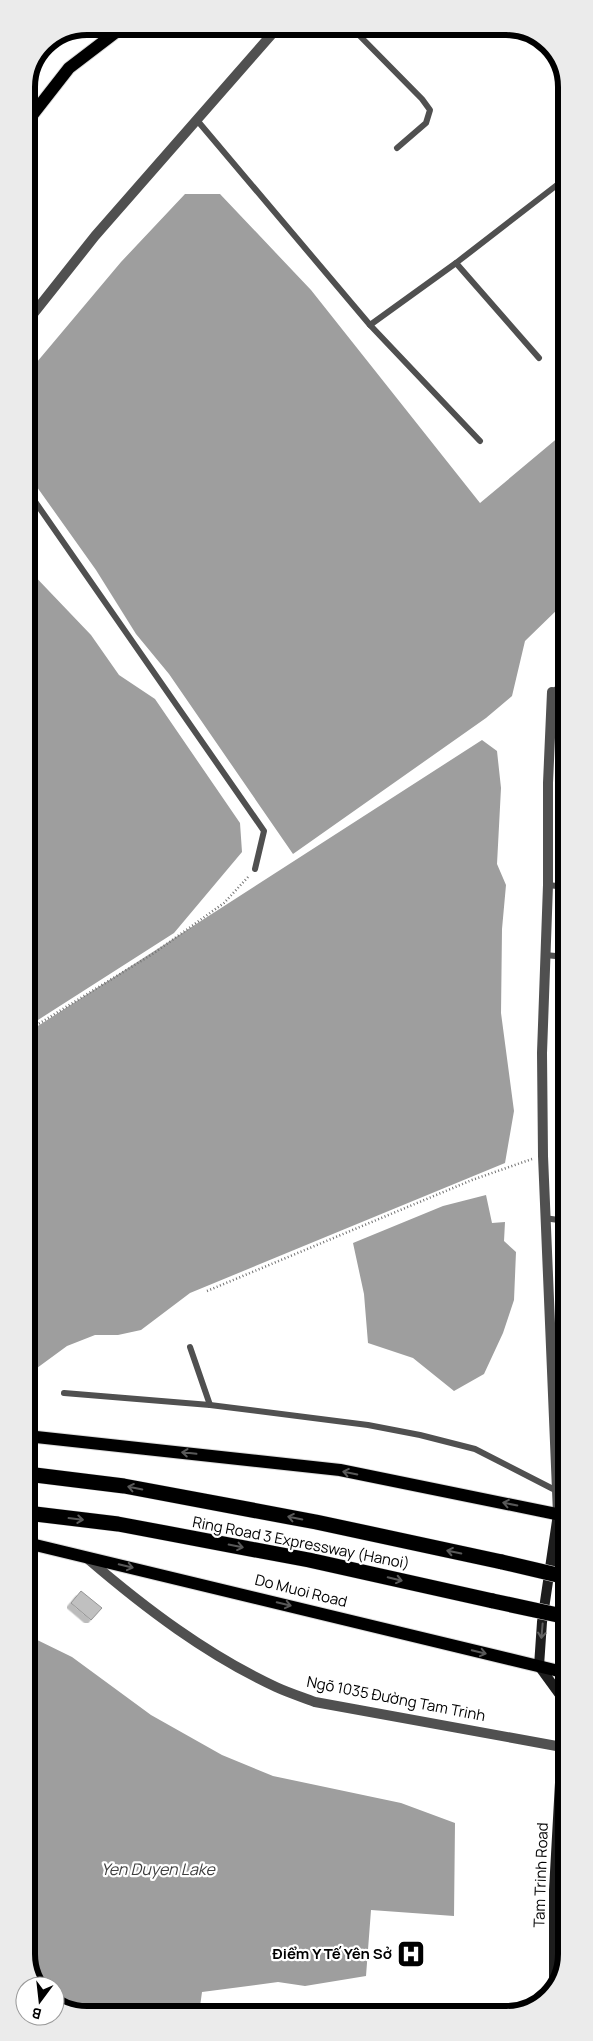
<svg xmlns="http://www.w3.org/2000/svg" width="593" height="2041" font-family="Manrope,sans-serif">
	<style>
		.water { fill: #9e9e9e }
		.building { fill: #c0c0c0; stroke: #949494; filter: url(#shadow) }
		.lines { fill: none; stroke-linecap: round; stroke-linejoin: round }
		.primary-casing { stroke: #dbdbdb; stroke-width: 14 }
		.motorway-casing { stroke: #dbdbdb; stroke-width: 16 }
		.path { stroke: #727272; stroke-width: 2.5; stroke-dasharray: 1 2.5; stroke-linecap: butt }
		.service { stroke: #505050; stroke-width: 6 }
		.minor { stroke: #505050; stroke-width: 10 }
		.secondary { stroke: #1d1d1d; stroke-width: 10 }
		.primary { stroke: #000; stroke-width: 12 }
		.motorway { stroke: #000; stroke-width: 15 }
		.motorway-bridge-casing { stroke: #dbdbdb; stroke-width: 16; stroke-linecap: butt }
		.motorway-bridge { stroke: #000; stroke-width: 15 }
		.oneway { stroke: #595959 }
		.oneway2 { stroke: #616161 }
		.labels { text-anchor: middle; stroke-width: 4.5; stroke-linejoin: round; paint-order: stroke }
		.street-label { font-size: 15px; fill: #000; stroke: #fff }
		.poi-label { font-size: 15px; font-weight: bold; fill: #000; stroke: #fff; text-anchor: end }
		.water-label { font-size: 16px; font-style: italic; fill: #3f3f3f; stroke: #fff }
		.rim { fill: none; stroke: #000; stroke-width: 6 }
	</style>
	<defs>
		<filter id="shadow"><feDropShadow dx="-4.5" dy="4.5" stdDeviation="0" flood-color="#0004"/></filter>
	</defs>
	<rect width="100%" height="100%" fill="#fff"/>
	<g class="water">
		<polygon points="185,194 220,194 311,290 480,503 566,431 566,583 562,605 525,641 512,696 486,718 293,854 169,674 136,634 96,570 27,473 26,375 121,262"/>
		<polygon points="27,568 91,635 119,675 155,699 240,823 242,852 174,933 27,1027"/>
		<polygon points="482,740 497,751 501,788 497,864 506,885 502,929 501,1013 514,1111 505,1163 190,1293 141,1330 118,1335 95,1335 67,1346 37,1368 27,1366 27,1033"/>
		<polygon points="486,1195 492,1223 505,1222 504,1241 516,1252 514,1300 503,1333 484,1374 454,1391 413,1358 368,1343 364,1294 353,1243 443,1206"/>
		<polygon points="27,1635 72,1657 151,1715 222,1755 273,1776 401,1803 455,1823 454,1916 371,1910 366,1976 305,1986 278,1982 202,1992 199,2014 151,2014 146,2008 99,2015 83,2015 55,2003 55,1986 39,1986 27,1966"/>
	</g>
	<polygon class="building" points="81,1591 102,1608 91,1620 71,1603"/>
	<g class="lines">
		<g class="primary-casing">
			<g id="primary">
				<polyline points="26,123 69,68 124,26"/>
				<polyline points="27,1436 340,1470 566,1516"/>
				<polyline points="27,1543 567,1673"/>
				<polyline points="562,1747 567,1742"/>
			</g>
		</g>
		<g class="motorway-casing">
			<g id="motorway">
				<polyline points="27,1474 124,1486 316,1522 502,1562"/>
				<polyline points="27,1513 118,1524 309,1560 493,1601"/>
			</g>
		</g>
		<g class="path">
			<polyline points="27,1031 154,953 224,903 249,876"/>
			<polyline points="207,1291 472,1180 532,1159"/>
		</g>
		<g class="service">
			<polyline points="351,27 422,99 430,110 426,123 397,148"/>
			<polyline points="196,119 370,325 480,441"/>
			<polyline points="456,263 539,358"/>
			<polyline points="370,325 456,263 566,178"/>
			<polyline points="27,490 264,831 255,869"/>
			<polyline points="552,692 566,683"/>
			<polyline points="548,885 566,887"/>
			<polyline points="545,955 566,957"/>
			<polyline points="544,1218 566,1221"/>
			<polyline points="190,1347 210,1405"/>
			<polyline points="551,1363 566,1363"/>
			<polyline points="64,1393 210,1405 368,1425 420,1435 475,1449 557,1491"/>
			<polyline points="554,1890 567,1890"/>
		</g>
		<g class="minor">
			<polyline points="26,323 95,236 279,26"/>
			<polyline points="552,692 548,783 548,885 542,1053 543,1156 558,1514"/>
			<path d="M88,1559C145,1608 207,1655 276,1687C289,1693 302,1697 315,1702L562,1747"/>
			<polyline points="555,1951 567,1952"/>
		</g>
		<g class="secondary">
			<polyline points="558,1514 542,1622 539,1666 563,1699"/>
			<polyline points="554,1991 554,1890 562,1747 563,1699 567,1693"/>
		</g>
		<use href="#primary" class="primary"/>
		<use href="#motorway" class="motorway"/>
		<g class="motorway-bridge-casing">
			<g id="motorway-bridge">
				<polyline points="502,1562 566,1577"/>
				<polyline points="493,1601 567,1617"/>
			</g>
		</g>
		<use href="#motorway-bridge" class="motorway-bridge"/>
	</g>
	<defs><path id="oneway-shaft" d="M-6 0H5M1.5-3L5.5 0L1.5 3" fill="none" stroke-width="1.6" stroke-linecap="round" stroke-linejoin="round" transform="scale(1.25)"/></defs>
	<g class="oneway">
		<use href="#oneway-shaft" transform="translate(189 1453) rotate(-174)"/>
		<use href="#oneway-shaft" transform="translate(350 1473) rotate(-169)"/>
		<use href="#oneway-shaft" transform="translate(135 1488) rotate(-169)"/>
		<use href="#oneway-shaft" transform="translate(510 1504) rotate(-169)"/>
		<use href="#oneway-shaft" transform="translate(295 1518) rotate(-169)"/>
		<use href="#oneway-shaft" transform="translate(76 1519) rotate(7)"/>
		<use href="#oneway-shaft" transform="translate(236 1546) rotate(11)"/>
		<use href="#oneway-shaft" transform="translate(454 1552) rotate(-168)"/>
		<use href="#oneway-shaft" transform="translate(126 1566) rotate(14)"/>
		<use href="#oneway-shaft" transform="translate(395 1579) rotate(13)"/>
		<use href="#oneway-shaft" transform="translate(284 1604) rotate(14)"/>
		<use href="#oneway-shaft" transform="translate(479 1652) rotate(14)"/>
	</g>
	<use class="oneway2" href="#oneway-shaft" transform="translate(542 1631) rotate(95)"/>
	<defs>
		<g id="hospital-square" transform="scale(1.4375)"><rect x="-9" y="-9" width="18" height="18" rx="4" fill="#000" stroke="#fff"/><path d="M-5-5h3v3.5h4V-5h3V5h-3V1.5h-4V5h-3Z" fill="#fff"/></g>
	</defs>
	<g fill-rule="evenodd">
		<use href="#hospital-square" x="411" y="1954"/>
	</g>
	<g class="labels">
		<g class="street-label">
			<text transform="translate(301 1543) rotate(11)" y="5">Ring Road 3 Expressway (Hanoi)</text>
			<text transform="translate(301 1591) rotate(14)" y="5">Do Muoi Road</text>
			<text transform="translate(396 1699) rotate(11)" y="5">Ngõ 1035 Đường Tam Trinh</text>
			<text transform="translate(541 1875) rotate(-88)" y="5">Tam Trinh Road</text>
		</g>
		<g class="poi-label">
			<text x="392" y="1959">Điểm Y Tế Yên Sở</text>
		</g>
		<g class="water-label">
			<text x="158" y="1875">Yen Duyen Lake</text>
		</g>
	</g>
	<path d="M0 0H593V2041H0ZM87 35H506A52 52 0 0 1 558 87V1954A52 52 0 0 1 506 2006H87A52 52 0 0 1 35 1954V87A52 52 0 0 1 87 35Z" fill="#ebebeb" fill-rule="evenodd"/>
	<path class="rim" d="M87 35H506A52 52 0 0 1 558 87V1954A52 52 0 0 1 506 2006H87A52 52 0 0 1 35 1954V87A52 52 0 0 1 87 35Z"/>
	<g transform="translate(40 2001) rotate(195)"><circle r="24" fill="#ffffff" stroke="#999999"/>
	<path d="M0-4L9 19L0 12L-9 19Z" fill="#000000"/>
	<text y="-8" font-size="14" font-weight="bold" text-anchor="middle" fill="#000000">B</text>
	</g>
</svg>
